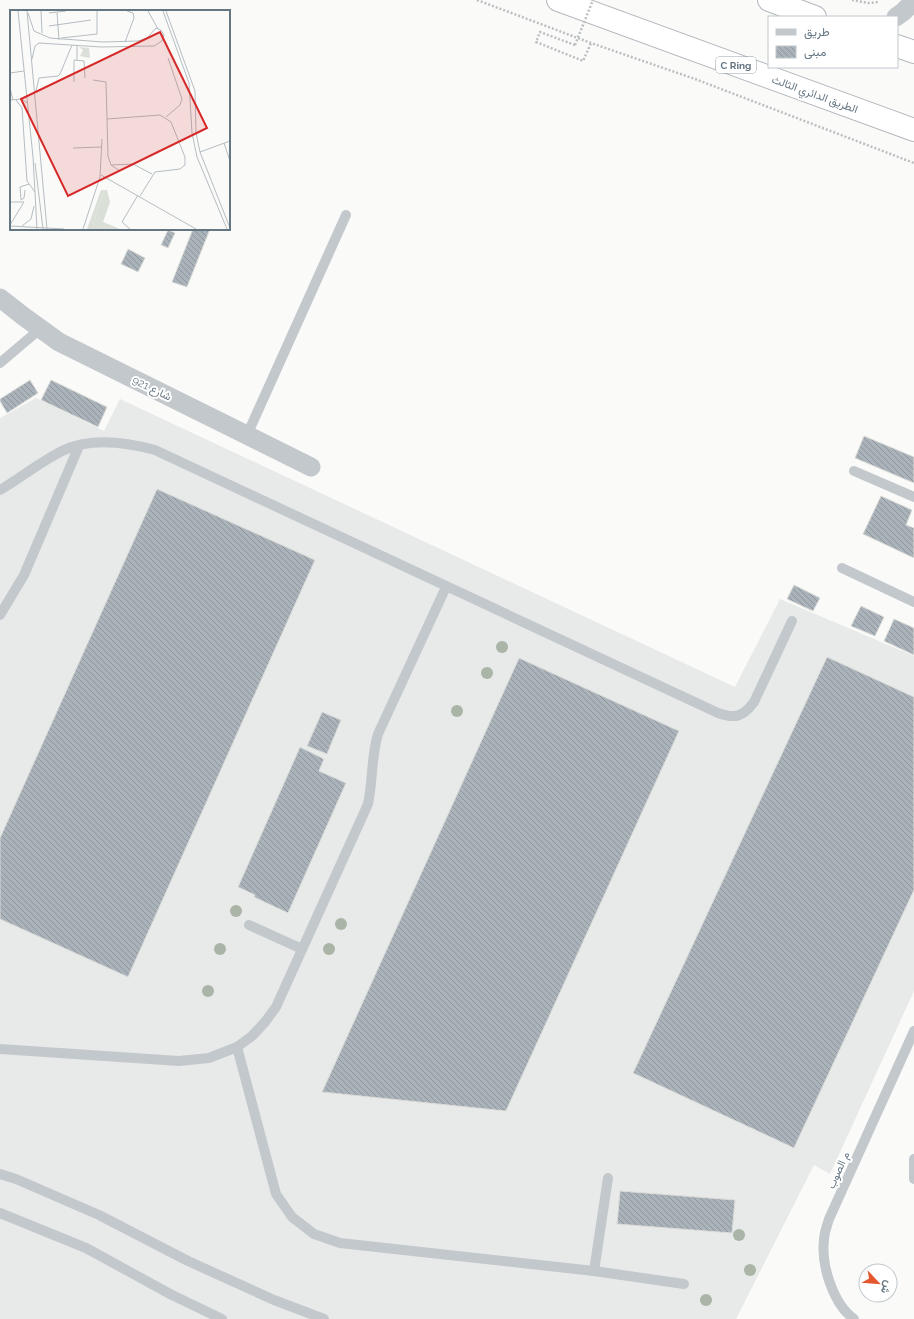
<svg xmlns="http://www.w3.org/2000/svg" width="914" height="1319" font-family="Raleway,Vazirmatn,sans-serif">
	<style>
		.built { fill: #e8e9e9 }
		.building { fill: url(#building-back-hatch); stroke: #dcdcda }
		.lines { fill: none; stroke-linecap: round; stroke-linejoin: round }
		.highway-casing { stroke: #b4b9bd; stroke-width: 24 }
		.path { stroke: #bbbfc2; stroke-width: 2.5; stroke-dasharray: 2 2; stroke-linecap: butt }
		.lane { stroke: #c3c8cc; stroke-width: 10 }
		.street { stroke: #c3c8cc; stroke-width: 19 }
		.highway { stroke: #fff; stroke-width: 22 }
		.path-bridge { stroke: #bbbfc2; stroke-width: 2.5; stroke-dasharray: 2 2; stroke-linecap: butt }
		.tree { fill: #aab4a7 }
		.labels { text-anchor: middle; stroke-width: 4; stroke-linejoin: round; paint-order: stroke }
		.shield { fill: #fff; stroke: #939fa8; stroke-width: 1 }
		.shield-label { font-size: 10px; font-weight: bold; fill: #657683 }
		.street-label { font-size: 11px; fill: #657683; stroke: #fff }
		.inset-road { fill: none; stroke: #b5bdc2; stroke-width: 1 }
		.view { fill: #d62828; fill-opacity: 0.15; stroke: #d62828; stroke-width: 2 }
		.inset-edge { fill: none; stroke: #657683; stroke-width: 2 }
	</style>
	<defs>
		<pattern id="building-back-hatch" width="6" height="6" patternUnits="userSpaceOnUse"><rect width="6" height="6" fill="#aab3b9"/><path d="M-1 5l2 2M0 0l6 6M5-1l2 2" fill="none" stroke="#8e969c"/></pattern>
	</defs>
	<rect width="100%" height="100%" fill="#fafaf8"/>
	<polygon class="built" points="36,398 104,431 120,399 735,687 780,599 914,656 914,991 830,1174 814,1165 736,1319 0,1319 0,418"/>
	<g class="building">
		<polygon points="193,229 210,229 187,287 172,282"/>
		<polygon points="168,230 175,233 168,248 161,245"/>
		<polygon points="128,249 145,258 138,272 121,264"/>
		<polygon points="30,380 38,393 7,413 0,401 0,399"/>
		<polygon points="51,380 107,407 98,427 41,400"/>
		<polygon points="864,436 914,457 914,483 855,458"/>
		<polygon points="157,489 315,560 128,977 0,919 0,838"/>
		<polygon points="881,496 912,510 906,525 914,528 914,558 863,534"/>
		<polygon points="794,585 820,598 813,611 787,599"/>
		<polygon points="861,606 884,617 875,636 851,626"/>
		<polygon points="894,619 914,628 914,655 884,641"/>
		<polygon points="827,657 914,697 914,890 794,1148 633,1073"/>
		<polygon points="519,658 679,731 506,1111 322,1092"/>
		<polygon points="322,712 341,720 327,754 307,746"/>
		<polygon points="300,747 324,759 319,771 346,783 288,913 254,897 255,895 238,887"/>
		<polygon points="620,1191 735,1200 732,1233 617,1224"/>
	</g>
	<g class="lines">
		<g class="highway-casing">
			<g id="highway">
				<polyline points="558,0 914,130"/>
				<polyline points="769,0 815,17"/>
				<polyline points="897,46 914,52"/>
			</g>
		</g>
		<g class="path">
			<polyline points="477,0 591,43 695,79 914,163"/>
			<polyline points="852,0 868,3 879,2"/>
			<polyline points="575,45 540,32 536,42 583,61 591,43"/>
		</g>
		<g class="lane">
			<polyline points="0,363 40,329"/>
			<polyline points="247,435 346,215"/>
			<polyline points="854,471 914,497"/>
			<path d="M0,490C20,478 42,461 62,451C90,437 126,442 155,450L718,713C735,719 743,717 754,702L792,621"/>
			<polyline points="842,568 914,602"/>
			<polyline points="0,615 24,575 79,446"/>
			<polyline points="249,925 302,949"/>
			<polyline points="237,1047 276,1194 292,1217 314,1234 340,1243 594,1271 684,1284"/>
			<path d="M0,1049L179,1061L209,1058L237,1047L252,1036L265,1022L276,1007L368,804C373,781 371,757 378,734L446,587"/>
			<polyline points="914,1159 914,1179"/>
			<polyline points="0,1174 16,1179 99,1215 188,1261 274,1300 324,1319"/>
			<polyline points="0,1213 86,1248 172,1295 222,1319"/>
			<polyline points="594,1271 608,1178"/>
			<path d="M854,1319C833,1304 821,1265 824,1240C824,1233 827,1226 829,1219L914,1031"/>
		</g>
		<g class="street">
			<polyline points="896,17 903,12 914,1"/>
			<polyline points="0,298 23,316 59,342 311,467"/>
		</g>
		<use href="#highway" class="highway"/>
		<polyline class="path-bridge" points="575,45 593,0"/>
	</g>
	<g class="tree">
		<circle cx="502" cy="647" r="6"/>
		<circle cx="487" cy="673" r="6"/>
		<circle cx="457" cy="711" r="6"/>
		<circle cx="236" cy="911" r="6"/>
		<circle cx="341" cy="924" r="6"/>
		<circle cx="220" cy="949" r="6"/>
		<circle cx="329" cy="949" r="6"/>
		<circle cx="208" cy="991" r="6"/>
		<circle cx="739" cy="1235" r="6"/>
		<circle cx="750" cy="1270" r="6"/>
		<circle cx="706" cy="1300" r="6"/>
	</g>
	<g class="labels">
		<rect class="shield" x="716" y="57" width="40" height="16" rx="3"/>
		<g class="shield-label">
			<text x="736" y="69">C Ring</text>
		</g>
		<g class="street-label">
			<text transform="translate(815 94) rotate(20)" y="4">الطريق الدائري الثالث</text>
			<text transform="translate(152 388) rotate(26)" y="4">شارع 921</text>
			<text transform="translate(838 1170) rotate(-66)" y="4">م الصوب</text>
		</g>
	</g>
	<g transform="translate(10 10)">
		<rect width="220" height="220" fill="#fafaf8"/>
		<path d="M91,180H94L83,214L95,219H77Z" fill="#dadfd7"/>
		<path d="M69,37L79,38L80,48L70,46L73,40ZM94,180H97L100,192L93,212L110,219H95L83,214Z" fill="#dadfd7"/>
		<path class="inset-road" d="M8,1L23,147L27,219M17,1L37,219M31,1L32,23M138,1L148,19M153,1L179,73L182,123L187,147L217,219M156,1L185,81L186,123L190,142L220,218M18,3L24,21L40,28L93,32L128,31L137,28L146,18L151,20L154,25L152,31L144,36L91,37L29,33L25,36L22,49M39,3L56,1M47,3L49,30M39,16L81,10M51,28L87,24V1M115,32L124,8L123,3L117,1M67,36V50M0,63L14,61M83,70L96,72L98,146L101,155L110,161M64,72V50L74,51L75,68M0,78L3,90M26,81L29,68L48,66L50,64L62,35M0,90L12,89L17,93M6,90L12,98L17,171L25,182M156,107L170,95L172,89L158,48M97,109L150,105L161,112L175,147V155L170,159L145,162L130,186M214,133L220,151M63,138L91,137M190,142L220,131M25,153L33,219M101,155L123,154L142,164M0,159V178M91,165L186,219M15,180L14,188L11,190L10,177L19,174M0,192H14L0,215M0,216L54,219M12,216L21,209L24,196M73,219L90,167L92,129M120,219L112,212L128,185"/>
		<path class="view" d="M150,22L197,118L58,186L11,89Z"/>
		<rect width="220" height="220" class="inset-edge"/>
	</g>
	<rect x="768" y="16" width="130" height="52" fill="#ffffff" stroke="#c1c8cd"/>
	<rect x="776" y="29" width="20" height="6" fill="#c3c8cc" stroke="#c1c8cd"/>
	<text x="804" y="36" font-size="12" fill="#657683">طريق</text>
	<rect x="776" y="46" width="20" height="12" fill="url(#building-back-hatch)" stroke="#c1c8cd"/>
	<text x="804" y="56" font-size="12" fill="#657683">مبنى</text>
	<g transform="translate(878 1283) rotate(116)"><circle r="19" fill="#ffffff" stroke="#c1c8cd"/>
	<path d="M0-3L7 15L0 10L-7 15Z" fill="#e4572e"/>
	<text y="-6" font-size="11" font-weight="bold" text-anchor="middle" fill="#657683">ش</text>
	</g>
</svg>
